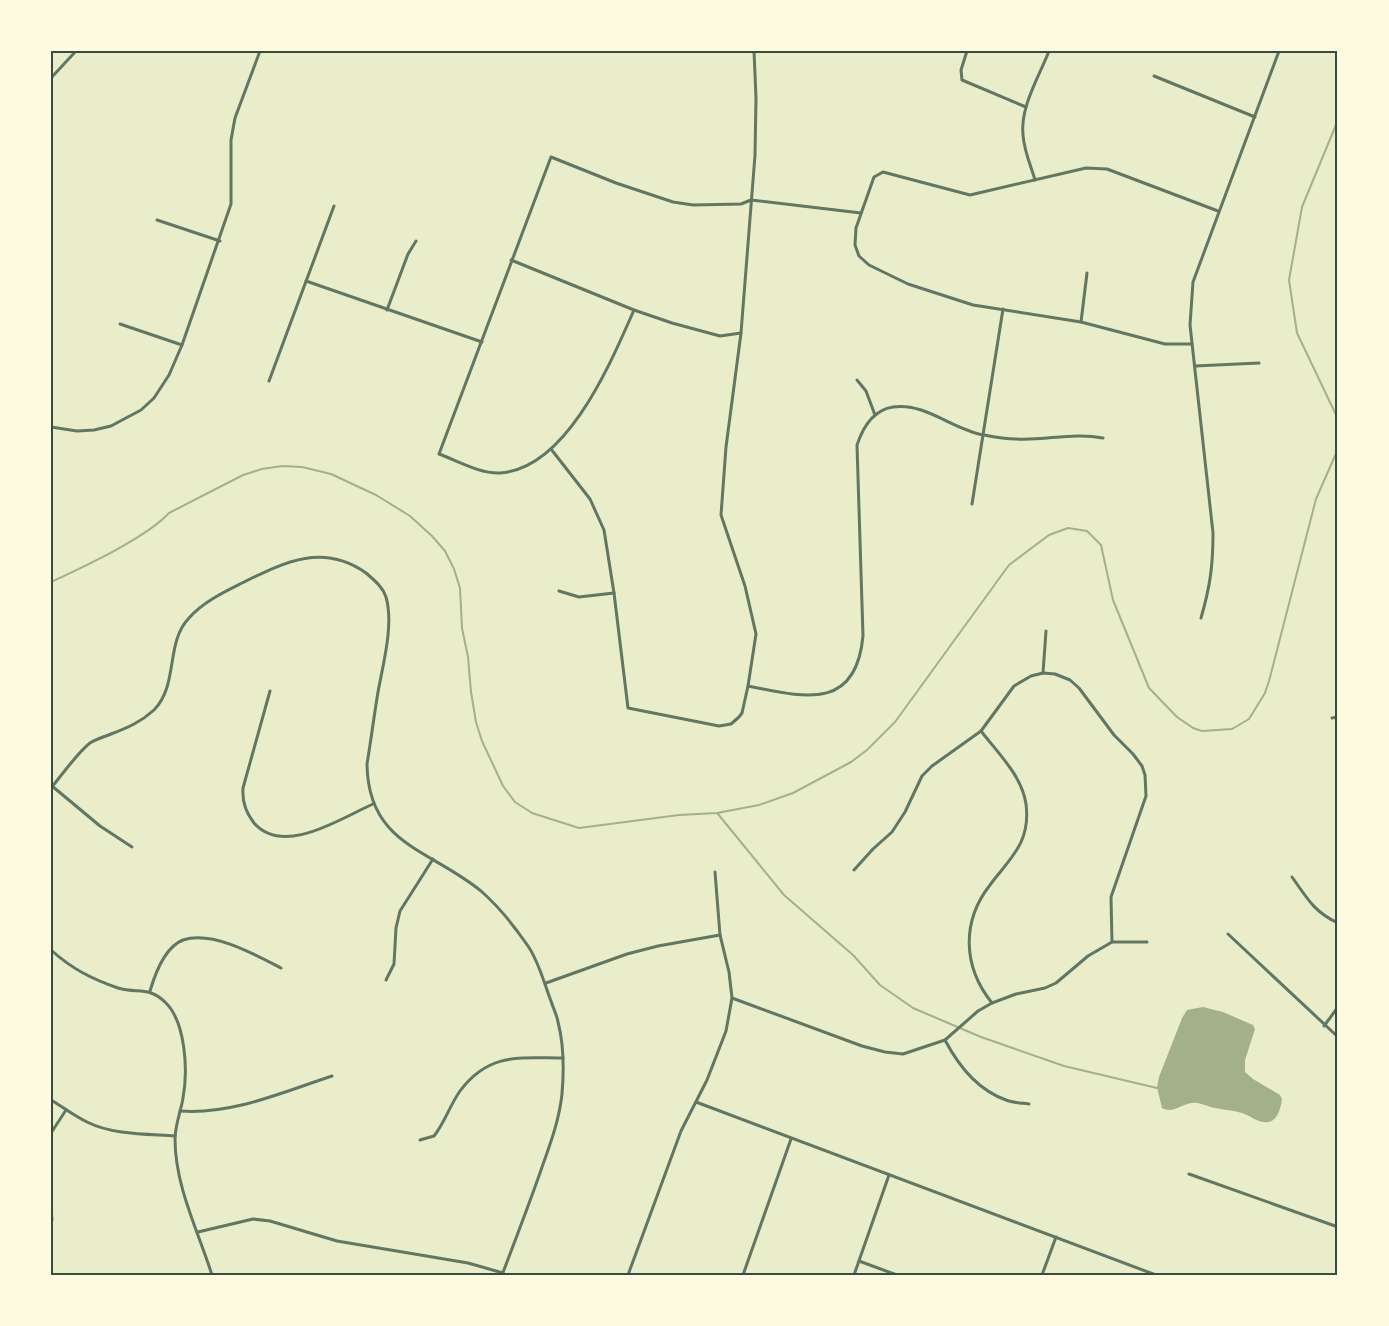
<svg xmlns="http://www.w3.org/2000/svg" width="1389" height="1326" font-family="'Noto Sans',sans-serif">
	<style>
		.water { fill: #a3b18a }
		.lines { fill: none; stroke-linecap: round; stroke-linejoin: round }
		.stream { stroke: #a3b18a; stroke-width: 2 }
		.minor { stroke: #617663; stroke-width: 3 }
		.neatline { fill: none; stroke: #344e41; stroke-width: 2 }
	</style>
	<rect width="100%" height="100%" fill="#e9edc9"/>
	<path class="water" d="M1203,1007L1223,1012L1253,1025L1255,1029L1245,1060V1072L1253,1079L1280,1095L1282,1099C1281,1107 1278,1120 1269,1122C1259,1124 1251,1116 1242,1113C1233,1110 1224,1110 1215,1108C1207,1107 1201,1102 1192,1103C1181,1104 1173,1114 1162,1108L1157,1087L1159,1077L1182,1018L1187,1010Z"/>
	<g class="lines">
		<g class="stream">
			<polyline points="1338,120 1302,207 1289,280 1297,333 1338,419"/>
			<path d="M51,582C83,567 146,538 169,513L243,475L262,469L282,466L302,467L331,474L376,495L410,516L432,536L445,551L454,569L460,588L462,628L468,657L471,692L476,722L482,741L503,786L515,802L532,813L579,828L679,815L717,813L759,805L793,793L851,762L867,750L895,722L1009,565L1049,535L1068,528L1087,531L1101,545L1113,600L1149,688L1177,717L1193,728L1202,731L1232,729L1249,719L1265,693L1269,681L1316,499L1338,449"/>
			<polyline points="718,814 784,895 853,955 880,985 913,1008 981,1037 1064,1066 1157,1088"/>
		</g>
		<g class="minor">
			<polyline points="967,51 961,70 962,80 1026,107"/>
			<polyline points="1154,76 1255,117"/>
			<polyline points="51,78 76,51"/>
			<path d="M1035,180C1031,166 1024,151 1023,135C1020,107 1039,77 1049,51"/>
			<polyline points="157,220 220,241"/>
			<polyline points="511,260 634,310 672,323 720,336 741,333"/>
			<polyline points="306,281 482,342"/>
			<polyline points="387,310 408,254 416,241"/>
			<path d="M634,310C611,362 567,469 500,473C480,474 458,461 439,454L551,157L616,183L673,202L693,205L741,204L751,200L861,213"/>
			<polyline points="1081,322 1087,273"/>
			<polyline points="120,324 182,345"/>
			<polyline points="1192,344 1165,344 1081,322 973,305 908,284 869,265 859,256 855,245 856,228 874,177 883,172 970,195 1086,168 1107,169 1218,211"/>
			<polyline points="1195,366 1259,363"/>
			<polyline points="857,380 866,391 875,415"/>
			<polyline points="269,381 334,206"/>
			<polyline points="51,427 77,431 94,430 111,426 141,410 154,398 169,375 182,345 231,204 231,140 235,118 260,51"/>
			<polyline points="551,449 590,499 604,530 614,593 628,708 719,726 731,724 739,717 742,713 748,686 756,634 745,586 721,515 726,447 741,333 755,155 756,98 754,51"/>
			<polyline points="972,504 1003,309"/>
			<polyline points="559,591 579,597 614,593"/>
			<path d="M1201,618C1210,587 1213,566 1213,533L1190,325L1193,282L1279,51"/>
			<polyline points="1043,673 1046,631"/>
			<path d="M748,686C803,697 856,712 863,636L857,445C863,427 873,410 893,407C925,402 953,430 984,435C994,437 1005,439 1016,439C1045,441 1073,432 1103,438"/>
			<path d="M270,691L243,788C242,801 246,813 254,823C284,857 341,818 373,804"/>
			<polyline points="1332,718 1338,717"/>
			<path d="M981,731C998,753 1022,776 1026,804C1031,843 1010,858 990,885C961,922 963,967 992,1003"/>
			<polyline points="52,786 100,826 132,847"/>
			<path d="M51,788C62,775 78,752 90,743C96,739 104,737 111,734C127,728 141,722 154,710C179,684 165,643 189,618C203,602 224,592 242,583C283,563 322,542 366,573C374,580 383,587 386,597C394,625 383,664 378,692C374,716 371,740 367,764C368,845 430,849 481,891C498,906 515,927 528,946C539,962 544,983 551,1001C553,1008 557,1015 558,1022C564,1045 564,1071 562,1094C559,1122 549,1147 540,1173C528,1207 515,1241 502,1275"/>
			<polyline points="854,870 873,849 892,832 905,812 922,776 932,766 981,731 1014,686 1031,676 1043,673 1055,674 1070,680 1079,688 1114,735 1133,754 1142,766 1145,775 1146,796 1111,897 1112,942"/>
			<path d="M1292,877C1307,898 1314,912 1338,923"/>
			<polyline points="1228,934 1338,1037"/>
			<path d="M51,950C72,969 92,979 118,988C138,994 148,986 165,1002C186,1022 188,1071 183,1098C181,1111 175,1125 175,1139C175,1186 198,1231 212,1275"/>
			<polyline points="386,980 394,964 396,928 400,911 433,859"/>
			<polyline points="546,983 627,954 658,946 720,935"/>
			<path d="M150,991C155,974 165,947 183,940C212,930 256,955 281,968"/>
			<polyline points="732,998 862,1046 885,1052 903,1054 945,1040 978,1011 992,1003 1016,994 1045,988 1056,983 1088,956 1112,942 1147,942"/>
			<polyline points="1324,1026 1338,1007"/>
			<path d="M945,1040C958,1065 978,1090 1006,1100C1013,1103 1022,1103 1029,1104"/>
			<path d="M51,1100C63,1107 74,1116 87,1122C113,1135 147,1134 175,1136"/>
			<polyline points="696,1102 1156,1275"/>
			<path d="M180,1111C232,1115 283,1092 332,1076"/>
			<polyline points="51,1133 66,1110"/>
			<path d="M420,1140L434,1136C445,1122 450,1105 460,1091C489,1052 520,1058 563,1058"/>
			<polyline points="1189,1174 1338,1227"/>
			<polyline points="51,1209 52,1220"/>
			<polyline points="198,1232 253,1219 270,1221 337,1241 468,1263 503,1273"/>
			<polyline points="859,1261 897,1275"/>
			<polyline points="628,1275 681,1131 707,1080 726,1031 732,998 729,972 720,935 715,872"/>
			<polyline points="743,1275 791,1139"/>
			<polyline points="854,1275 889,1175"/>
			<polyline points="1042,1275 1056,1237"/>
		</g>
	</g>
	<rect width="1389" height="1326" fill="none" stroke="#fefae0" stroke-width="105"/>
	<rect x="52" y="52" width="1284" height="1222" class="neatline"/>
</svg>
